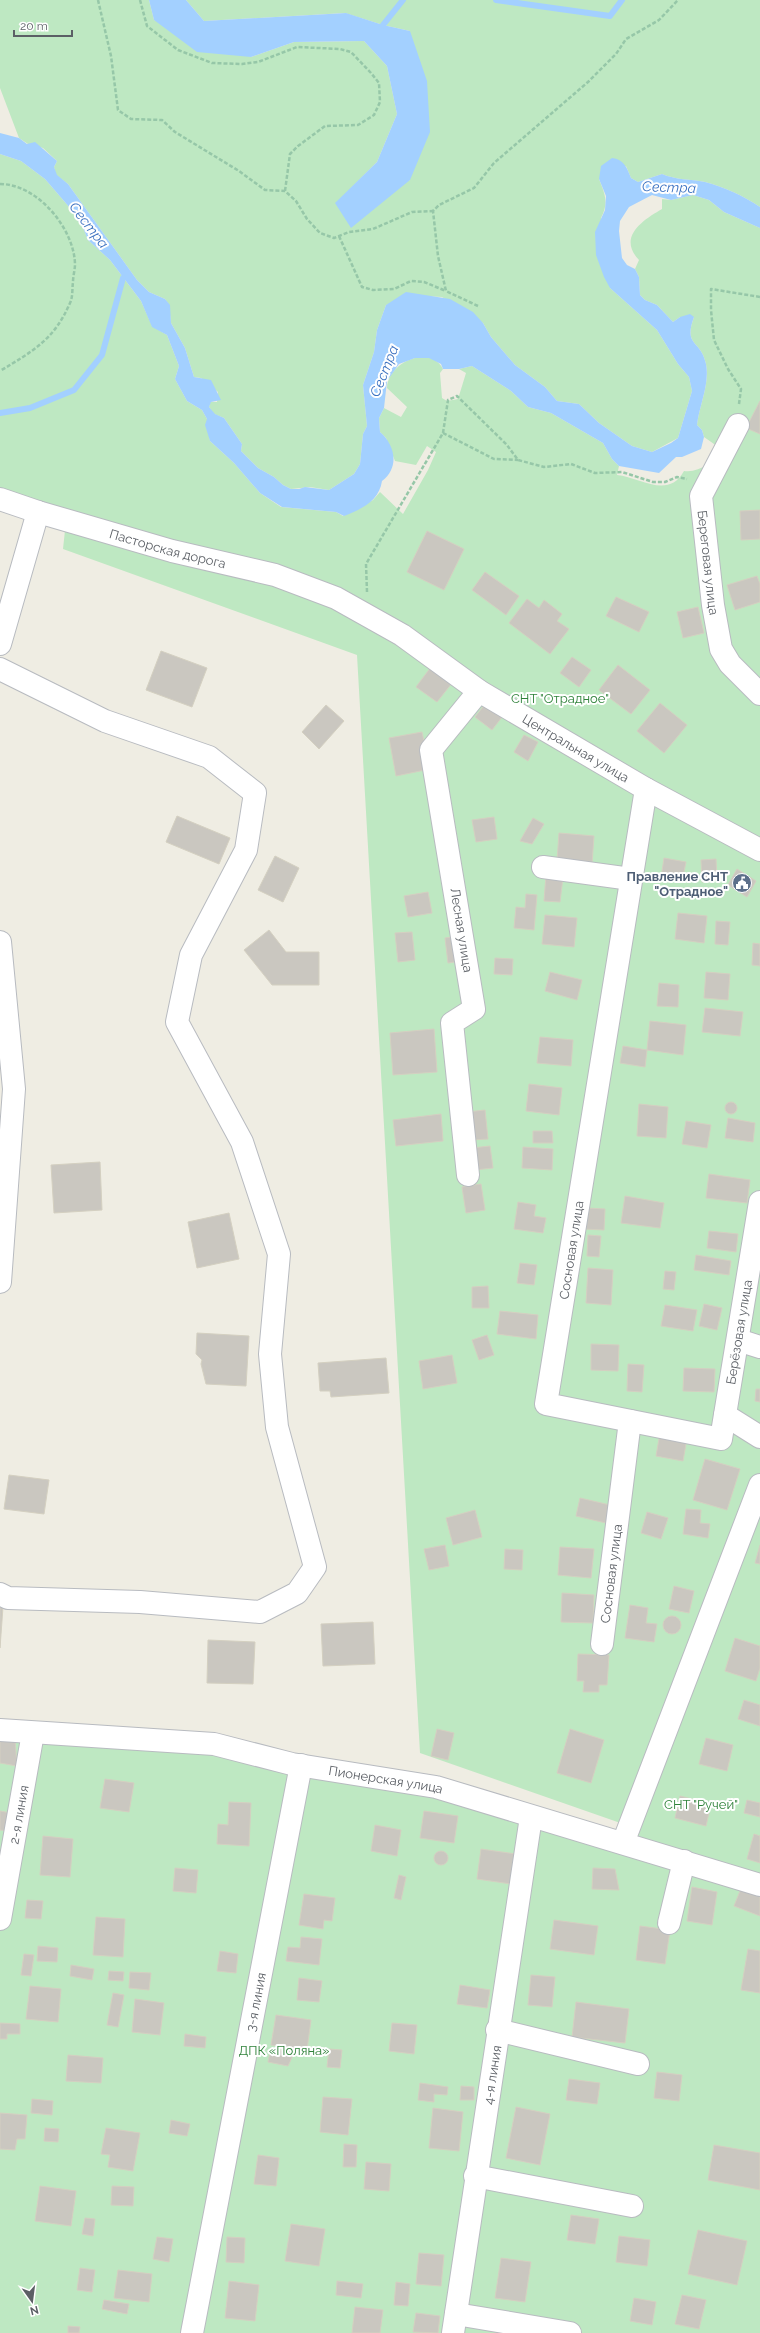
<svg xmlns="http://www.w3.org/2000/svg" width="760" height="2333" font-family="Raleway,sans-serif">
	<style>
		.green { fill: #bee8c2 }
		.water { fill: #a3d0ff }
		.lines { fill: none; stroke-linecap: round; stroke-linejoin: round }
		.stream { stroke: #a3d0ff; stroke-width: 6 }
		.building { fill: #cac7c0; stroke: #d4d0c1 }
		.minor-casing { stroke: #b8bbc0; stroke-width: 24 }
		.path { stroke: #96c7a8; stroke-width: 2.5; stroke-dasharray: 4 2; stroke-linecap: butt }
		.minor { stroke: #fff; stroke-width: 22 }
		.labels { text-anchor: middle; stroke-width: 4; stroke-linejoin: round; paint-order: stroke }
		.street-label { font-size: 13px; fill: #5b5f65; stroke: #fff }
		.park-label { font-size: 13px; fill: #2f823a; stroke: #fff }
		.service-label { font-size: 13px; font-weight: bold; fill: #4e5e75; stroke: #fff; text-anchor: end }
		.water-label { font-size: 14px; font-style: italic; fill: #3c72c1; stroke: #fff }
	</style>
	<rect width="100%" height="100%" fill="#efede3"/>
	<g class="green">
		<path d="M0,0H149L154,20L251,57L294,42L364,41L387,66L397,114L377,162L336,203L410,180V31L383,25L345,13L204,21L186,0H760V207C744,196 724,187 705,182C690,179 676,180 662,174L638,182L631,178L626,166L599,179C605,194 609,203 601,218L610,288L657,330L678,364L689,377L692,391L678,438L652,452L632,446L599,423L579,404L557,401L545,387L515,365L491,337L483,323L442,297L425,296L386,305L377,330L374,352L363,385L367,426L363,434L360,464L354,474L329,490L310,487L291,489L283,485L274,477L258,468L241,451L242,444L224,418L214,414L209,407L210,402H217L218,392L201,378L194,377L185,348L171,323L169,305L165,299L149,292L137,280L68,184L56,175L54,167L57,161L43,148L28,144L19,138L0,88Z"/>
		<path d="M0,154L21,161L45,179L70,208L84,230L88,240L110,260L141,301L152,326L167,335L179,366L175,379L187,401L202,410L207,419L210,441L234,463L260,493L281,507L336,512L343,516L373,500L380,492L403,514L428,470L436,452L427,446L416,465L395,461L386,438L380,432L379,418L384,408L401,417L407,407L387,388C388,362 430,344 443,369L440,373L442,398L447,401L458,399L466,373L459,369L472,366L511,391L528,407L551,413L603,443L612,459L619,466L617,475C640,477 668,500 684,471C700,473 713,461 724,451L704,437L702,430L697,425C699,406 710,384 706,364C701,339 683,347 694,317H680L673,322L657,305L645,300L640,295L639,277L635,269L639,260C617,237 643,220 662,209V199L671,200L693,195L709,200L724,212L760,228V2333H0V1730L214,1744L624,1843L629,1826L420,1753L357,655L63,549L66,521L0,499Z"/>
	</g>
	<g class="water">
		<polygon points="149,0 186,0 204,21 346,13 383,25 410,31 427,81 430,132 410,180 351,228 335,203 377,162 397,114 387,66 364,41 294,42 251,57 197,52 154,20"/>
		<path d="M0,133L19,138L27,144L35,142L57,161L54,167L57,175L68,184L137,280L149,292L165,299L170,305L171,323L185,348L194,377L211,380L221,400L211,402L209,407L215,414L224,418L242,444L241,451L258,468L274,477L283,485L291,489H299L305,487L329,490L354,474L360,464L363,434L367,426L363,385L374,352L377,330L386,305L406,292L450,299L473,312L483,323L491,337L515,365L545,387L557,401L579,404L599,423L632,446L652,452L671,443L678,438L692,391L689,377L678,364L657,330L610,288L604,277L596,255L595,232L605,210L606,196L599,179L601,166L612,158C624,159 627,168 631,178L638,182L662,174C676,180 690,179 705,182C724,187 744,196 760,207V228L724,212L709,200L693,195L671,200L652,195L629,207L620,221L619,231L622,258L627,265L635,269L639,277L640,295L645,300L657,305L673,322L680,317L690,314L694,317C683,347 701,339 706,364C710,384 699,406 697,425L702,430L704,437L701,449L682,457H676L659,473L619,466L612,459L603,443L551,413L528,407L511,391L472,366L459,369H443L441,364L429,358H415L399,364L387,381L384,408L379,418L380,432C395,445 400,467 382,481C379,501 362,509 344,516L336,512L282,507L260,493L234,463L210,441L205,425L207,419L202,410L187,401L175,379L179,366L167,335L152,327L141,301L110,260L88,240L84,230L70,208L45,179L21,161L0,154Z"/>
	</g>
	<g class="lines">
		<g class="stream">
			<polyline points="496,0 610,16 622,0"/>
			<polyline points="383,25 403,0"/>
			<polyline points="0,413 30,408 74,390 102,355 123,278"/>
		</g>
	</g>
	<g class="building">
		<polygon points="760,401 760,434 746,428"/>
		<polygon points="760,510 760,539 741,540 740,511"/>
		<polygon points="427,531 464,549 444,590 407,572"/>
		<polygon points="485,572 519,596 506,615 472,590"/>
		<polygon points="757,576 760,584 760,602 735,610 727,585"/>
		<polygon points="616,597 649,612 639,632 606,616"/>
		<polygon points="527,599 539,608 544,600 562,614 557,621 569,629 550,654 509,623"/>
		<polygon points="698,607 704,633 683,638 677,612"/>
		<polygon points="161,651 207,668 192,707 146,690"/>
		<polygon points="572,657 591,670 579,687 560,673"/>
		<polygon points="618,665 650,690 631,714 599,690"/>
		<polygon points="431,667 452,683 437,702 416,687"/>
		<polygon points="486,703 502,717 492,730 475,717"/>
		<polygon points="660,703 687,725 664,753 637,731"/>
		<polygon points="326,705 344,721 319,749 302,732"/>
		<polygon points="422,732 430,769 396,776 389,738"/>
		<polygon points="524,735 538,742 528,761 514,752"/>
		<polygon points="177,816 230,838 219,864 166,842"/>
		<polygon points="494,817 497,839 476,842 472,820"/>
		<polygon points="533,818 544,824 532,844 520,841"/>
		<polygon points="559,833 594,836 592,864 557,861"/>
		<polygon points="275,856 299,868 283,902 258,890"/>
		<polygon points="664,858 686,862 682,881 661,878"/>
		<polygon points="716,859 717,880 702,882 701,860"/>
		<polygon points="737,869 756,881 747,897 728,885"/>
		<polygon points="546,875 563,877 560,902 544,901"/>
		<polygon points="428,892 432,913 408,917 404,896"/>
		<polygon points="526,894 537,895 534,930 514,928 516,907 525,908"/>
		<polygon points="678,913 707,916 704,943 675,939"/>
		<polygon points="545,915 577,918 574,947 542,944"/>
		<polygon points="716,921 730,922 728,945 715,944"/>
		<polygon points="269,930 286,952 319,952 319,985 272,985 244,950"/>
		<polygon points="412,932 415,960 398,962 395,933"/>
		<polygon points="458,936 461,961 448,963 445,938"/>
		<polygon points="753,943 760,944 760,966 752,965"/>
		<polygon points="495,958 513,959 512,975 494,974"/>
		<polygon points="550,972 582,980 577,1000 545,991"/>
		<polygon points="706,972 730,974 728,1000 704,998"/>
		<polygon points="659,983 679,985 678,1007 657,1006"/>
		<polygon points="705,1008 743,1012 740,1036 702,1032"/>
		<polygon points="650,1021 686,1025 683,1055 647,1050"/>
		<polygon points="434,1029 437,1072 393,1075 390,1033"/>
		<polygon points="540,1037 573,1040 571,1066 537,1063"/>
		<polygon points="623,1046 647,1050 645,1067 620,1063"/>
		<polygon points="529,1084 562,1088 559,1115 526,1111"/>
		<circle cx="731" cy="1108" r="6"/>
		<polygon points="639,1104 668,1107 666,1138 637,1136"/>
		<polygon points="485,1110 488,1139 470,1140 467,1112"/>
		<polygon points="441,1114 443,1141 396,1146 393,1120"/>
		<polygon points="728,1118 755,1123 753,1142 725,1138"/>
		<polygon points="686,1121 711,1125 707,1148 682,1144"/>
		<polygon points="533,1131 552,1131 553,1143 533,1143"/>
		<polygon points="490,1146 493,1168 474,1170 472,1148"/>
		<polygon points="523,1147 553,1149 552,1170 522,1168"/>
		<polygon points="100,1162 102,1210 54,1213 51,1165"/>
		<polygon points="709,1174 750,1180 747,1203 706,1198"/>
		<polygon points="481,1184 485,1210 466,1213 462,1187"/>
		<polygon points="625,1196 664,1203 660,1228 621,1223"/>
		<polygon points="518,1202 536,1205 534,1216 546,1218 543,1233 514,1229"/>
		<polygon points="586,1208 605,1209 604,1230 584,1229"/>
		<polygon points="229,1213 239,1259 197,1268 188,1222"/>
		<polygon points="709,1231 738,1234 736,1252 707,1248"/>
		<polygon points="588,1235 601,1236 599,1257 587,1256"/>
		<polygon points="696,1255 731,1261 729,1275 694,1270"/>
		<polygon points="520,1263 537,1265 534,1285 517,1283"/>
		<polygon points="588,1268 613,1270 611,1305 586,1303"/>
		<polygon points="665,1271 676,1272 674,1290 663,1289"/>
		<polygon points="488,1286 489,1308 472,1308 472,1287"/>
		<polygon points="704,1304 722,1308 717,1330 699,1326"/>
		<polygon points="665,1305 697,1310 693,1331 661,1326"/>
		<polygon points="500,1311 538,1315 536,1339 497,1334"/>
		<polygon points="197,1333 249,1336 246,1386 206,1384 201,1364 202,1360 196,1354"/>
		<polygon points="487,1335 494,1355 479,1360 472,1340"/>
		<polygon points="591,1344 619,1345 618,1371 591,1370"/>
		<polygon points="452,1355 457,1383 423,1389 419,1361"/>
		<polygon points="386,1358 389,1393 331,1397 330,1391 320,1391 318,1363"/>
		<polygon points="628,1364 644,1365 642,1392 627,1391"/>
		<polygon points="684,1368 715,1369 714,1392 683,1391"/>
		<polygon points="756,1389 760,1389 760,1402 755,1401"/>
		<polygon points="660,1433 687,1438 683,1461 656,1456"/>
		<polygon points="705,1459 740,1469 727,1510 693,1500"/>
		<polygon points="9,1475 49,1480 44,1514 4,1509"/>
		<polygon points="580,1498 610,1505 606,1523 576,1516"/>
		<polygon points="686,1509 701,1510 700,1523 710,1524 708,1538 683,1534"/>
		<polygon points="475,1510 482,1537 453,1545 446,1518"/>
		<polygon points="647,1512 668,1518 661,1539 641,1533"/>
		<polygon points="445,1545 449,1566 429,1570 424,1549"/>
		<polygon points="760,1545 760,1564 755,1563"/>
		<polygon points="560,1547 594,1549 591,1578 558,1575"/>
		<polygon points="505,1549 523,1550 522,1570 504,1569"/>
		<polygon points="674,1586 694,1591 689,1613 669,1609"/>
		<polygon points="562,1593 594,1595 593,1623 561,1622"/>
		<polygon points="630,1605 648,1608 646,1623 657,1624 654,1642 625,1638"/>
		<polygon points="0,1607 3,1607 0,1648"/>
		<circle cx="672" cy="1625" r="9"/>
		<polygon points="373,1622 375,1664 323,1666 321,1624"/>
		<polygon points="735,1638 760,1646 760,1668 756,1681 725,1671"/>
		<polygon points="208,1640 255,1642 253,1684 207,1683"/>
		<polygon points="578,1654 609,1655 607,1685 599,1685 599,1692 583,1692 584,1681 577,1681"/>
		<polygon points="744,1700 760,1705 760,1726 738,1719"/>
		<polygon points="437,1729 454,1733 448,1760 431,1756"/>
		<polygon points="570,1729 604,1740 591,1783 557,1773"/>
		<polygon points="0,1738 15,1740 17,1766 0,1763"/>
		<polygon points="706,1738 733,1745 727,1771 699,1764"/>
		<polygon points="105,1779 134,1783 129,1812 100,1808"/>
		<polygon points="680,1796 711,1804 706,1826 675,1818"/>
		<polygon points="747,1800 760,1803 760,1817 744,1813"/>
		<polygon points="229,1802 251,1803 249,1846 217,1844 218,1824 228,1825"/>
		<polygon points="0,1811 11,1813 9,1831 0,1830"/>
		<polygon points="424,1811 458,1816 454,1843 420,1838"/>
		<polygon points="375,1825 401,1830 397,1856 371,1851"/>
		<polygon points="754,1834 760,1836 760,1863 747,1859"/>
		<polygon points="43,1836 73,1839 70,1877 40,1875"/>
		<polygon points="481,1849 516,1854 511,1884 477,1879"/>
		<circle cx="441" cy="1858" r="7"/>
		<polygon points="175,1868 198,1870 196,1893 173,1891"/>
		<polygon points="593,1868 615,1869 619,1890 592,1889"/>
		<polygon points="399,1875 406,1877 401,1900 394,1898"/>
		<polygon points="742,1886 760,1892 760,1916 734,1906"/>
		<polygon points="692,1887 717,1892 712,1925 687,1921"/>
		<polygon points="304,1894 335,1898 332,1921 324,1920 323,1929 299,1925"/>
		<polygon points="27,1900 43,1901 41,1919 25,1918"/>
		<polygon points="96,1917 125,1919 123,1957 93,1955"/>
		<polygon points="554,1920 598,1926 594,1955 550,1949"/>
		<polygon points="640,1926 670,1930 665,1964 636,1960"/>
		<polygon points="301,1937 322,1939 319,1965 286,1961 288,1947 300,1948"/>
		<polygon points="38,1946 58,1948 57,1962 37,1961"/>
		<polygon points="748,1949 760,1951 760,1993 741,1990"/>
		<polygon points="220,1951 238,1954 236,1973 217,1971"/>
		<polygon points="24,1954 34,1955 31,1976 21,1975"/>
		<polygon points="71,1965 94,1969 92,1980 70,1976"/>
		<polygon points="109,1971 124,1972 123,1981 108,1980"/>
		<polygon points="130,1972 151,1973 149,1990 129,1988"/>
		<polygon points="531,1975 555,1977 552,2007 528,2005"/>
		<polygon points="299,1978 322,1981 319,2002 297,2000"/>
		<polygon points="460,1985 490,1990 487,2008 457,2004"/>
		<polygon points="30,1986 61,1989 58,2022 26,2019"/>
		<polygon points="113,1993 124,1995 118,2027 107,2025"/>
		<polygon points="135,1999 164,2003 160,2035 132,2032"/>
		<polygon points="576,2002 629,2009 625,2043 572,2037"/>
		<polygon points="276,2015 311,2020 307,2050 271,2045"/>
		<polygon points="0,2023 20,2024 20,2034 7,2034 7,2039 0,2039"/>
		<polygon points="392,2023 417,2025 414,2054 389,2051"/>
		<polygon points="185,2034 206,2037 205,2048 184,2046"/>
		<polygon points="271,2048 294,2053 288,2066 268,2062"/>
		<polygon points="329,2049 342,2050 340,2068 327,2067"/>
		<polygon points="68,2055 103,2058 101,2083 66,2081"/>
		<polygon points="657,2072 682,2075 679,2101 654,2098"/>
		<polygon points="569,2079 600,2083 597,2104 566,2100"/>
		<polygon points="420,2083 448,2087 447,2095 434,2094 434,2102 418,2100"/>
		<polygon points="461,2086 474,2087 474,2100 460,2100"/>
		<polygon points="323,2097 352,2099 348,2135 320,2132"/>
		<polygon points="32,2099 53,2101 52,2115 31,2113"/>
		<polygon points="516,2107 550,2114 540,2165 506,2158"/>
		<polygon points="433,2108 463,2112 459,2151 429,2148"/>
		<polygon points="0,2113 27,2115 25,2139 17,2139 15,2150 0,2149"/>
		<polygon points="171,2120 190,2124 187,2136 169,2133"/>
		<polygon points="45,2128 59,2129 58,2142 44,2141"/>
		<polygon points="106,2128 140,2133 133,2171 108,2167 110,2155 101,2154"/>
		<polygon points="344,2144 357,2145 356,2167 343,2167"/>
		<polygon points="714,2145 760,2153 760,2190 708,2180"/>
		<polygon points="258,2155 279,2158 276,2186 254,2184"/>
		<polygon points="366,2162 391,2164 389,2191 364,2189"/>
		<polygon points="40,2186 76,2191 71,2226 35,2221"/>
		<polygon points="112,2186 134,2187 133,2206 111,2205"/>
		<polygon points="571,2215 599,2219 595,2244 567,2240"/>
		<polygon points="85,2218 95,2219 93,2236 82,2234"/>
		<polygon points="291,2224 325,2229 319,2266 285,2261"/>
		<polygon points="698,2230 747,2241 737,2285 688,2274"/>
		<polygon points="619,2236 650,2240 647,2266 616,2262"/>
		<polygon points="157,2237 173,2239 169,2262 153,2259"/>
		<polygon points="227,2237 245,2238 244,2263 226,2262"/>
		<polygon points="419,2253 444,2255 441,2286 416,2284"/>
		<polygon points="501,2258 531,2262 525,2302 495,2298"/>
		<polygon points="80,2268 95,2270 92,2292 77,2290"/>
		<polygon points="118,2270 152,2274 149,2302 114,2298"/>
		<polygon points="229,2281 259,2285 255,2321 225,2318"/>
		<polygon points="337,2281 363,2284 361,2298 336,2295"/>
		<polygon points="396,2282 410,2284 408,2306 394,2305"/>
		<polygon points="682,2295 706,2300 699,2329 675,2324"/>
		<polygon points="634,2298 656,2302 652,2325 630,2321"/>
		<polygon points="104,2300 129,2304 127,2314 102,2309"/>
		<polygon points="355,2307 383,2310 380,2333 352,2333"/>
		<polygon points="416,2313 440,2316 438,2333 413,2332"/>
		<polygon points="68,2326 80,2327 79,2333 68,2333"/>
	</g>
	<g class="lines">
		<g class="minor-casing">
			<g id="minor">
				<path id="s1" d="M738,425L701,496L713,605L721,649L730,664L760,694"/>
				<path id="s2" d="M0,499L38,512L172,551L275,575L336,598L402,635L479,691L646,789L760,850"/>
				<polyline points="0,644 38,512"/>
				<polyline points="0,669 105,721 209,757 255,793 246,850 191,955 177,1022 242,1142 279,1254 270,1354 277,1427 315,1567 297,1593 260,1612 140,1602 8,1598 0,1594"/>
				<path id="s3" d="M646,789L546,1404L721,1439L760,1202"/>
				<polyline points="543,867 631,879"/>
				<polyline points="0,942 14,1089 0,1282"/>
				<polyline points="468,1175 452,1023 474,1009 431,750 479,691"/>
				<polyline points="738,1340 760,1347"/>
				<polyline points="725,1415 760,1437"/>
				<path id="s4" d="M602,1644L630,1421"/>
				<path id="s5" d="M0,1730L214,1744L292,1764L436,1787L760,1885"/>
				<polyline points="623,1843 760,1485"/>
				<path id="s6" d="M0,1919L33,1733"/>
				<polyline points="669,1923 684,1861"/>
				<polyline points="497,2030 638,2064"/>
				<polyline points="475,2176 632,2206"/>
				<polyline points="456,2314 570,2333"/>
				<path id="s7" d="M192,2333L301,1765"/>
				<path id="s8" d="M453,2333L531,1817"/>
			</g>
		</g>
		<g class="path">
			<polyline points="98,0 111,56 118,110 131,119 162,120 175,132 239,171 265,190 285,191 296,201 307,219 320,233 334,238 349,232 373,229 412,212 433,211"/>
			<polyline points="140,0 147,26 178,50 212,63 242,64 258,62 297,47 340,49 351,52 371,73 379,83 380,102 374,115 358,125 325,126 298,146 290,154 285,191"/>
			<path d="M0,184C37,184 74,228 75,264C75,270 73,276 73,282C72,289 73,297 70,303C54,340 33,351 0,371"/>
			<polyline points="339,236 362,287 373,290 394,289 411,281 424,282 446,291"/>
			<polyline points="478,306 446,291 438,256 433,211 439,205 474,188 494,163 588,82 616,54 626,39 659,20 678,0"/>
			<polyline points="739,404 741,389 728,369 714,340 711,310 711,289 760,297"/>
			<polyline points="443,433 494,459 518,460"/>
			<polyline points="367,592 366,564 443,433 448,400 457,396 507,445 518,460 544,467 571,464 595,473 622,472 653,482 665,482 677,477 687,479"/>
		</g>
		<use href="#minor" class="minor"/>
	</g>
	<defs>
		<g id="civic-disc" transform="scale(1)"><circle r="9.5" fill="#5c6f8a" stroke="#fff"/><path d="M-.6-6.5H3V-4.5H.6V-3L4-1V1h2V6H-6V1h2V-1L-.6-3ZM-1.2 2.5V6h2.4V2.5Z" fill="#fff"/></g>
	</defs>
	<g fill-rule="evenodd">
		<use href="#civic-disc" x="742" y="883"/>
	</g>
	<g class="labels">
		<g class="street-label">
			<text dy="5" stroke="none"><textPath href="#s2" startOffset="175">Пасторская дорога</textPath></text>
			<text dy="5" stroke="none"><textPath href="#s1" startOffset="147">Береговая улица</textPath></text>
			<text dy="5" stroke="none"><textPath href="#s2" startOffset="634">Центральная улица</textPath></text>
			<text transform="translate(462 930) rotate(81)" y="5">Лесная улица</text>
			<text transform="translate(571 1250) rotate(-81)" y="5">Сосновая улица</text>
			<text dy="5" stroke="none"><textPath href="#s3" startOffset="910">Берёзовая улица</textPath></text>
			<text dy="5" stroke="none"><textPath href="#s4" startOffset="71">Сосновая улица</textPath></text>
			<text dy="5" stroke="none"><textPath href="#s5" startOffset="390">Пионерская улица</textPath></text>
			<text dy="5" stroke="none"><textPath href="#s6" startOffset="106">2-я линия</textPath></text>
			<text dy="5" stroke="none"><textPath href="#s7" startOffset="337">3-я линия</textPath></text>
			<text dy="5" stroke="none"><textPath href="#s8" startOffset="261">4-я линия</textPath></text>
		</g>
		<g class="park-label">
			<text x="560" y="703">СНТ "Отрадное"</text>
			<text x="701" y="1809">СНТ "Ручей"</text>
			<text x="284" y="2055">ДПК «Поляна»</text>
		</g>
		<g class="service-label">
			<text x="728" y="881">Правление СНТ<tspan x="728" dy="15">"Отрадное"</tspan></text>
		</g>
		<g class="water-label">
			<text transform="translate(669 187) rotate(2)" y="5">Сестра</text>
			<text transform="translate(89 225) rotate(52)" y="5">Сестра</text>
			<text transform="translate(384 371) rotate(-68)" y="5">Сестра</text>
		</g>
	</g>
	<g transform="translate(32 2301) rotate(166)" stroke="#ffffff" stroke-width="3" paint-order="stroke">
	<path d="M0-3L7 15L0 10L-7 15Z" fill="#5b5f65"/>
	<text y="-6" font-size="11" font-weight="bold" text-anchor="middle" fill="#5b5f65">N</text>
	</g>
	<path d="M14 30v6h58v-6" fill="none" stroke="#5b5f65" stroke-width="2"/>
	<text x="20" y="30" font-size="12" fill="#5b5f65" stroke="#ffffff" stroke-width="3" paint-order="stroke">20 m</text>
</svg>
